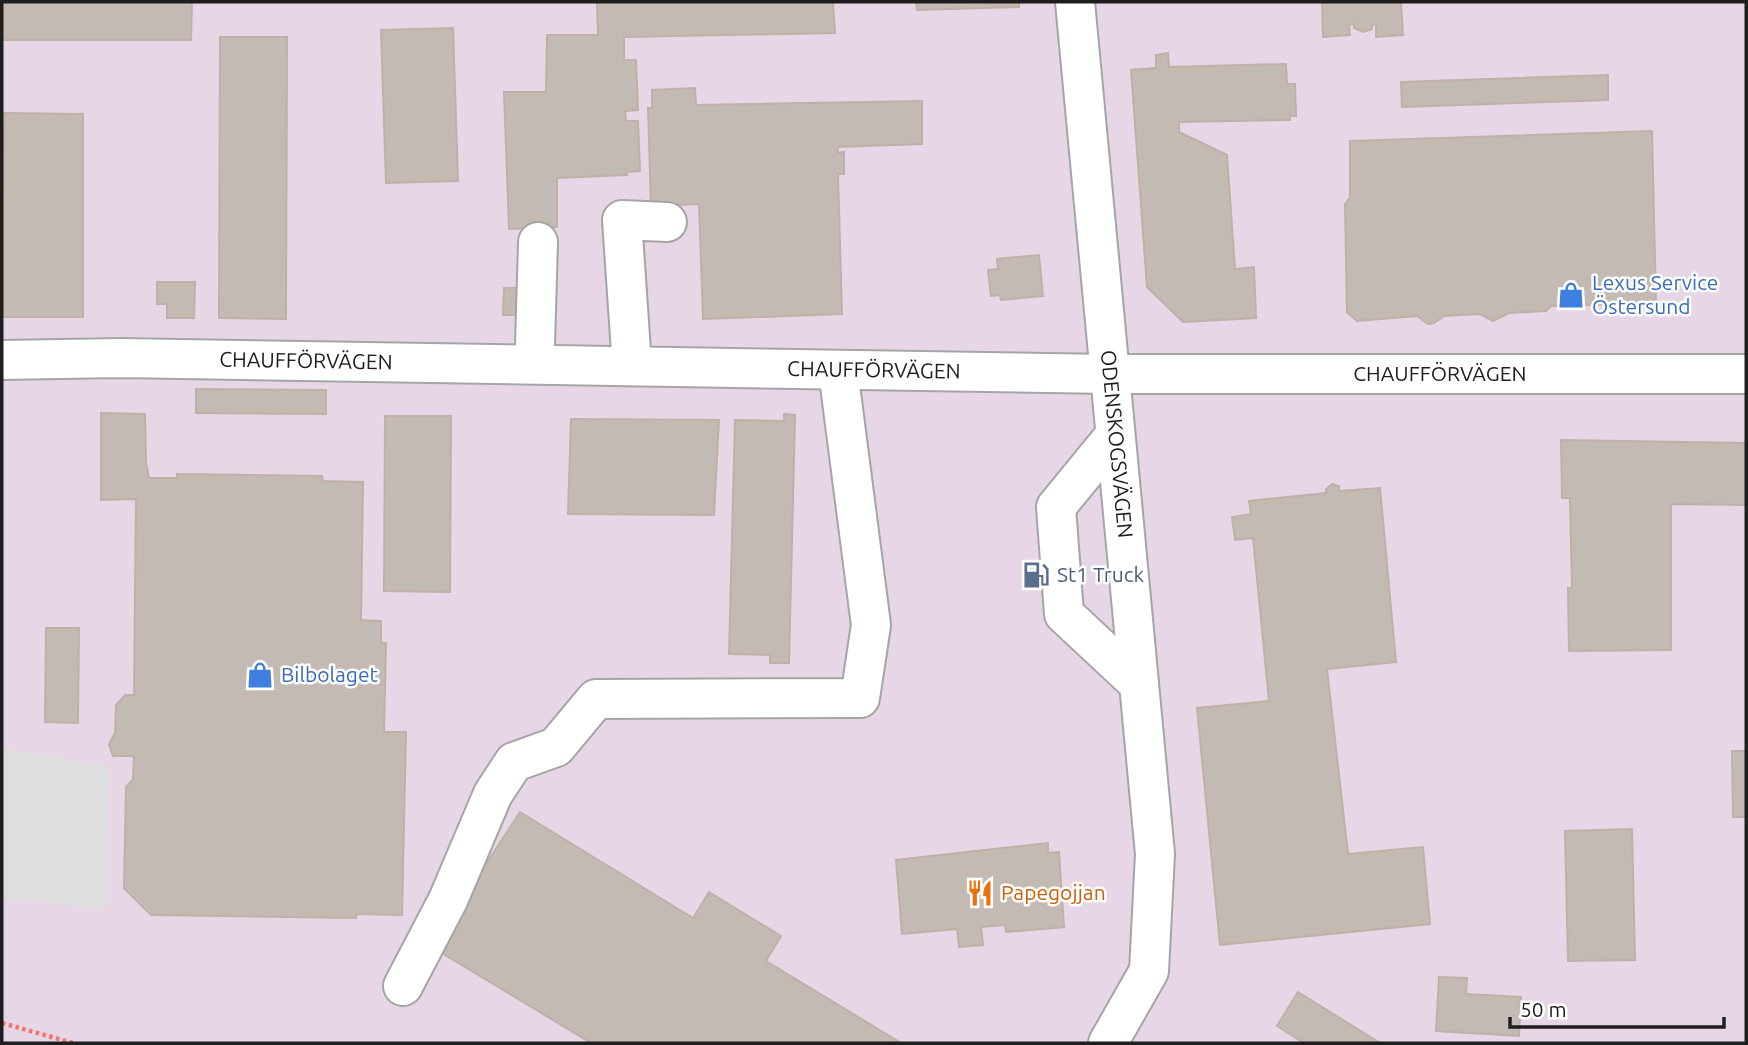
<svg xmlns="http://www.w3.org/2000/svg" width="1748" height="1045" font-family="Ubuntu,sans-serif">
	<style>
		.industrial { fill: #e7d6e5 }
		.parking { fill: #dedede }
		.building { fill: #c3bab3; stroke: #c0b0a7; stroke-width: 2 }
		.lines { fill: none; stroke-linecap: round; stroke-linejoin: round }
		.minor-casing { stroke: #a5a5a5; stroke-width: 42 }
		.path { stroke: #f6746d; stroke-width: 4.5; stroke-dasharray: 3.5 3.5; stroke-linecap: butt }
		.minor { stroke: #fff; stroke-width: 38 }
		.labels { text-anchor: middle; stroke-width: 5; stroke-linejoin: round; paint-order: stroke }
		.shop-label { font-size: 21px; fill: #366cbe; stroke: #fff; text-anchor: start }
		.street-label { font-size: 21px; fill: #1e1e1e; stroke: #fff }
		.service-label { font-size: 21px; fill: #4e5e75; stroke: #fff; text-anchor: start }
		.food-label { font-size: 21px; fill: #c56008; stroke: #fff; text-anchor: start }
	</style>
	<rect width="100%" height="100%" fill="#eeeae4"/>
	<rect class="industrial" x="2" y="2" width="1744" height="1041"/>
	<polygon class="parking" points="2,748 109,766 105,909 2,899"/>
	<g class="building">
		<polygon points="2,2 192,2 191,40 2,40"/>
		<polygon points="597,2 833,2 835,33 624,37 624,60 636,60 638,110 625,111 626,121 638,121 640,171 626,172 627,175 557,178 557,227 509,229 504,92 546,92 547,35 598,35"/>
		<polygon points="916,2 1019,2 1019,7 917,10"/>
		<polygon points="1322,2 1401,2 1403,35 1376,37 1376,24 1372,25 1372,29 1363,32 1354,28 1354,24 1349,25 1350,35 1323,37"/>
		<polygon points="453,28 458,181 386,183 381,30"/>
		<polygon points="220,37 287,37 286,319 219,318"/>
		<polygon points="1168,53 1169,67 1286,64 1287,84 1295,84 1296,116 1290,116 1290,120 1179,122 1179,132 1227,155 1235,269 1254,267 1256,318 1183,322 1147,287 1131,70 1156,68 1156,55"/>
		<polygon points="1608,75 1608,100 1402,107 1401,82"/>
		<polygon points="695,88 696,105 922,101 922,144 837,147 838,153 844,152 844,174 838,174 842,314 703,319 699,204 651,206 648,108 652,108 652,90"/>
		<polygon points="4,113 83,114 83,317 2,317"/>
		<polygon points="1652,131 1656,303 1551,306 1546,311 1509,313 1493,321 1480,314 1444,316 1434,323 1428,324 1417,316 1357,321 1347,312 1345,204 1350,198 1350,141"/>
		<polygon points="1039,255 1043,296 1001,300 1000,295 991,296 988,270 998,269 997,259"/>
		<polygon points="157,282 195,282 194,318 167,318 167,304 157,304"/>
		<polygon points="504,288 531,288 530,315 503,315"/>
		<polygon points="196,389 326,390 326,414 196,413"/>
		<polygon points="101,413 145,414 146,462 149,478 177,478 177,474 322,476 323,481 363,482 361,620 381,621 381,643 386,643 384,732 406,732 402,915 356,914 356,918 151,915 124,888 126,787 133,779 134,756 113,756 109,744 115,733 116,705 125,695 134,695 136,499 101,500"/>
		<polygon points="784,414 795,415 789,663 770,663 770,655 729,654 735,420 784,421"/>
		<polygon points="385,416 451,416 450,592 384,591"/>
		<polygon points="571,419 719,420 714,515 568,514"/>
		<polygon points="1561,440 1746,443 1746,505 1671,504 1671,650 1569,651 1568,588 1572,588 1570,498 1562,498"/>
		<polygon points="1332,484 1339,486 1339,491 1380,488 1396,662 1327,669 1348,854 1423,847 1430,924 1220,945 1197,708 1269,701 1253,538 1235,540 1232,517 1251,514 1249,501 1326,493 1326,489"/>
		<polygon points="46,628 79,628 78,723 45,722"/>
		<polygon points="1732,751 1746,751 1746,817 1733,817"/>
		<polygon points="520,812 693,918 709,892 781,936 766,961 901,1043 591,1043 437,950 450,919"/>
		<polygon points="1632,829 1635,960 1568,961 1565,831"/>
		<polygon points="1048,843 1048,853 1059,852 1064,927 1006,932 1005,925 981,927 983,945 959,947 957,929 902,934 896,860"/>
		<polygon points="1439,977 1467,978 1466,994 1521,997 1519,1036 1436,1031"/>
		<polygon points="1298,992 1380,1043 1304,1043 1277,1026"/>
	</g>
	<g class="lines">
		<g class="minor-casing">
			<g id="minor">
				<path id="s1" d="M1075,2L1155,854L1149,971L1108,1043"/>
				<polyline points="535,345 538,242"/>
				<path id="s2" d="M2,360L121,358L1109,374H1746"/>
				<polyline points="632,366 622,220 667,222"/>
				<polyline points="1115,435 1056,507 1064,614 1139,684"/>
				<polyline points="403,986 448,900 493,794 514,762 556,747 596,699 860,698 871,625 838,370"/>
			</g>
		</g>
		<polyline class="path" points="2,1023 73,1043"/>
		<use href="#minor" class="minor"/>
	</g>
	<defs>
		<g id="shop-bare" transform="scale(2.1)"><path d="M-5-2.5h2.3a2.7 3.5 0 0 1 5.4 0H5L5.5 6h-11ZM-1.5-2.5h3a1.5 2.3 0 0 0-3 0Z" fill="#3f7fe0" stroke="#fff" stroke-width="2.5" paint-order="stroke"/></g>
		<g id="fuel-bare" transform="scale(2.1)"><path d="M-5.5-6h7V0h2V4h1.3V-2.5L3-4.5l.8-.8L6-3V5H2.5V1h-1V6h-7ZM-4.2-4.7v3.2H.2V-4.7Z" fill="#5c6f8a" stroke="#fff" stroke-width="2.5" paint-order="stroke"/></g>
		<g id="restaurant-bare" transform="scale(2.1)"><path d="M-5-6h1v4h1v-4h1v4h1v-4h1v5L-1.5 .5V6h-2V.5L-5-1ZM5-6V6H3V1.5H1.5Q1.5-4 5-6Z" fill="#e8710a" stroke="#fff" stroke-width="2.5" paint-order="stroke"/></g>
	</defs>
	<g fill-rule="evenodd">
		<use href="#shop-bare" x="1571" y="295"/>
		<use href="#fuel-bare" x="1036" y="575"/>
		<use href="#shop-bare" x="260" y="675"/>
		<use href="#restaurant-bare" x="980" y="893"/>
	</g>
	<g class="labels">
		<g class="shop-label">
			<text x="1592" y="290">Lexus Service<tspan x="1592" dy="24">Östersund</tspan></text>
			<text x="281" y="682">Bilbolaget</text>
		</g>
		<g class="street-label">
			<text dy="7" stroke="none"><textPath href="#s2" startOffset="304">CHAUFFÖRVÄGEN</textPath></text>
			<text dy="7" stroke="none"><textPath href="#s2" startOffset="872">CHAUFFÖRVÄGEN</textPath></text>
			<text dy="7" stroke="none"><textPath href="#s2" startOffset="1438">CHAUFFÖRVÄGEN</textPath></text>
			<text dy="7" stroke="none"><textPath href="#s1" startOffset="444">ODENSKOGSVÄGEN</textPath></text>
		</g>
		<g class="service-label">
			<text x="1057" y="582">St1 Truck</text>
		</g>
		<g class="food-label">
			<text x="1001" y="900">Papegojjan</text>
		</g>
	</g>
	<rect width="1748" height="1045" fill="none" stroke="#1e1e1e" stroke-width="7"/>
	<path d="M1510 1017v10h214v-10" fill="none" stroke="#1e1e1e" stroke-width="3.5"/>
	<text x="1520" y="1017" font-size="21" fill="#1e1e1e" stroke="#ffffff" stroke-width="5" paint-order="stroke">50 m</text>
</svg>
